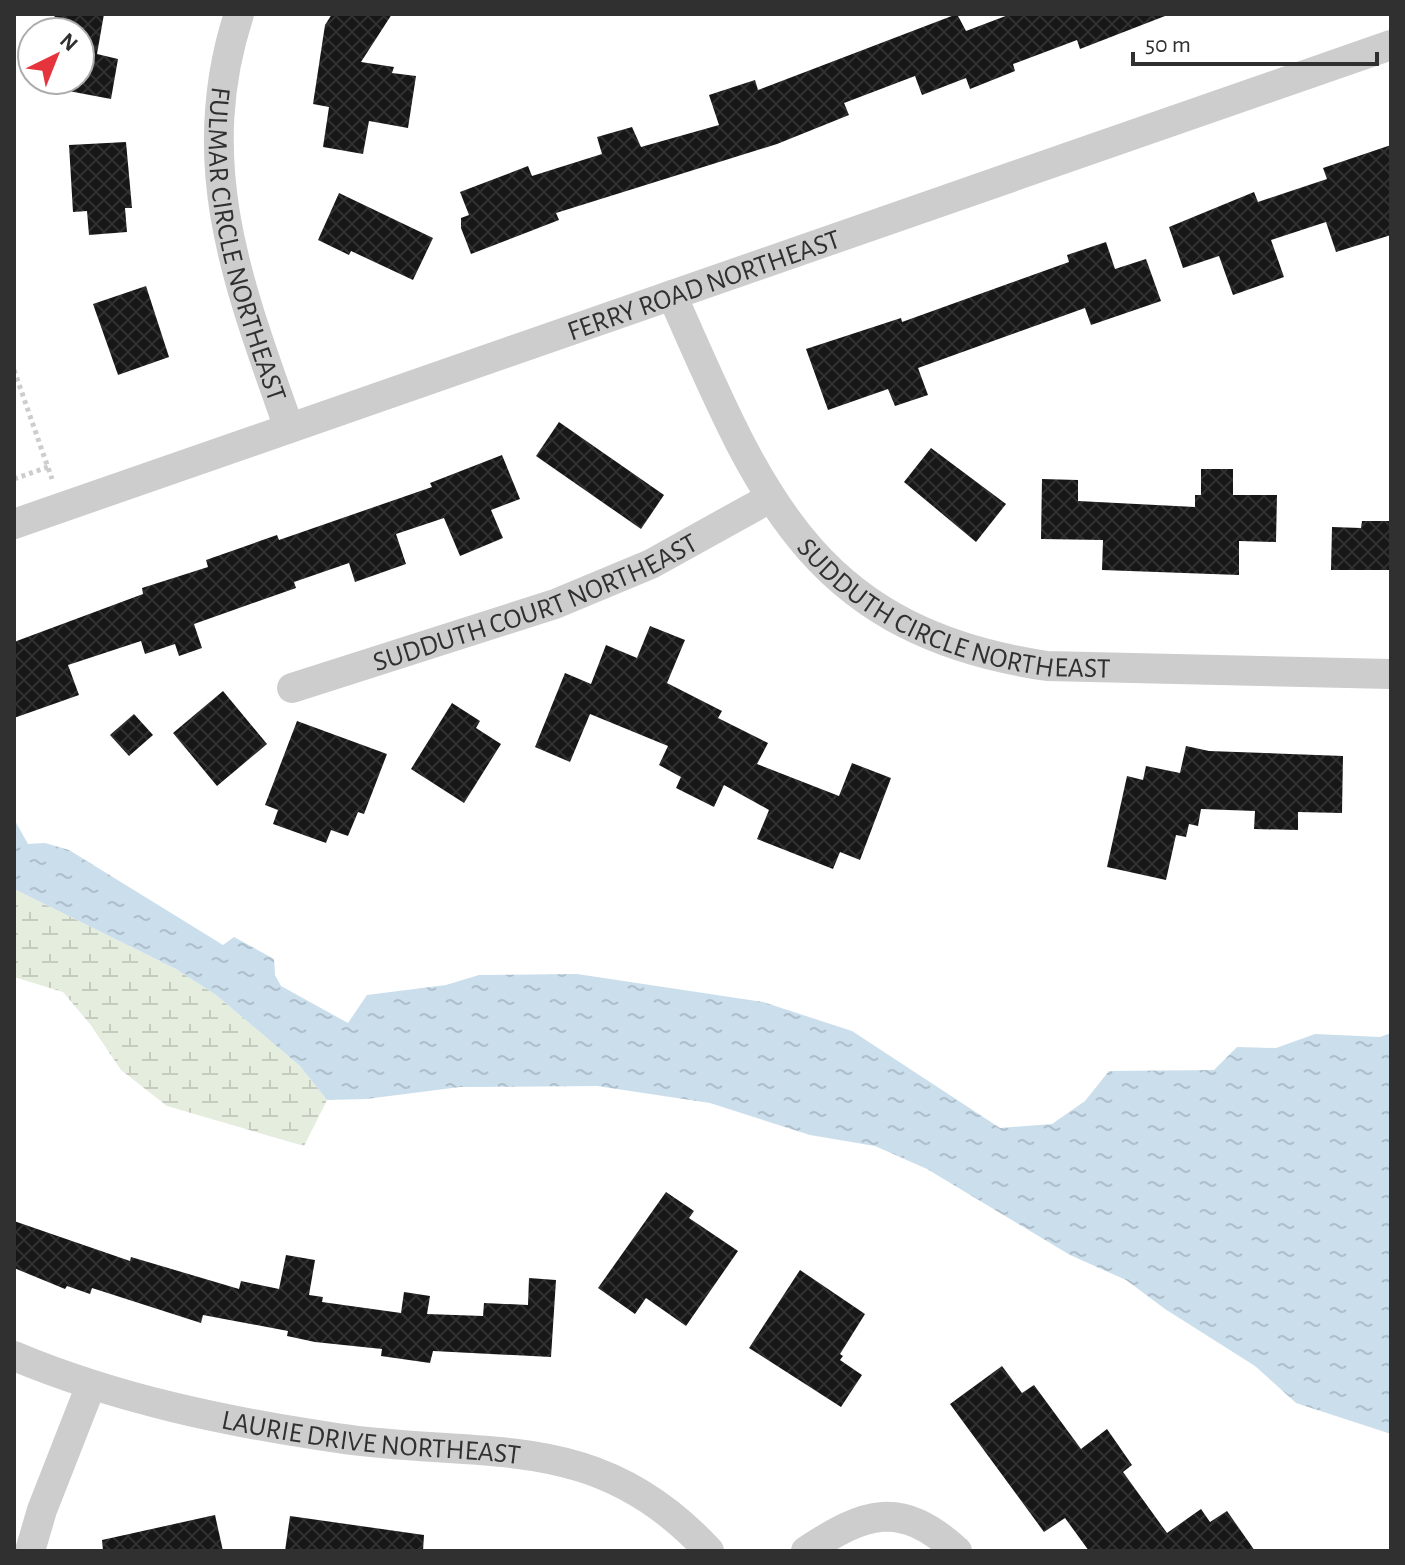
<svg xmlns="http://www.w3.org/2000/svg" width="1405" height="1565" font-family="'Alegreya Sans',sans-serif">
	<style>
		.wetland { fill: url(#wetland-marsh) }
		.water { fill: url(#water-ripples) }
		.building { fill: url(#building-cross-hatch) }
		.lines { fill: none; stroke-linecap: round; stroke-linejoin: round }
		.path { stroke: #cdcdcd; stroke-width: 5; stroke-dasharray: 4 4; stroke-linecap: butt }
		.street { stroke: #cdcdcd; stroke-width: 30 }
		.labels { text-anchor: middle; stroke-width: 8; stroke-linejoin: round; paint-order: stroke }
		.street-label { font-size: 28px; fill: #303030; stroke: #fff }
	</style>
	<defs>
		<pattern id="wetland-marsh" width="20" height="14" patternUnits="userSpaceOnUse" patternTransform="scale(2)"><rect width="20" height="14" fill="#e5edde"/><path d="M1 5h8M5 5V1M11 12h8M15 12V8" fill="none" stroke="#c5ccbf"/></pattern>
		<pattern id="water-ripples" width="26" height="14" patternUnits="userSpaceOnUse" patternTransform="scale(2)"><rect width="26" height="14" fill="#cadeec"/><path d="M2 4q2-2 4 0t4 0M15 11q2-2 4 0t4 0" fill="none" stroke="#aebfcb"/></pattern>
		<pattern id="building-cross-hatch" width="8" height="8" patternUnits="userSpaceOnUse" patternTransform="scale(2)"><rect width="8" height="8" fill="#171717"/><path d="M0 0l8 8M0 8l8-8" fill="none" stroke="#303030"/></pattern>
	</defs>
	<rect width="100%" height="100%" fill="#fff"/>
	<polygon class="wetland" points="14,889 176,969 216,995 300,1066 327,1100 304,1146 167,1106 121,1070 90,1024 63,992 14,977"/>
	<polygon class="water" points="14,819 28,844 45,843 69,850 223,945 234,937 274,959 275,975 281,986 348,1023 367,995 446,985 479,975 577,974 763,1002 852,1031 1000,1128 1052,1124 1085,1101 1109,1071 1214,1070 1237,1047 1276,1048 1315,1034 1380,1037 1391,1033 1391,1434 1296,1403 1255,1366 1165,1309 1126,1280 1070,1255 927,1169 875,1146 810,1135 710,1103 597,1086 460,1087 366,1099 327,1100 300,1066 216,995 176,969 14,889"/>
	<g class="building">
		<polygon points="55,14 104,14 97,54 118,59 111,99 42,86 43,80 80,80 80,32 52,32"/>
		<polygon points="332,14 392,14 361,62 394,67 392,73 416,76 408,128 369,121 363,154 323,147 329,107 313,104 325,25"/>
		<polygon points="957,14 966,31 1011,14 1165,16 1080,49 1077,40 1013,64 1015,71 970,89 966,78 922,95 915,76 844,103 849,115 777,144 556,213 559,220 471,254 461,228 461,218 469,215 460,192 528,166 532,176 602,154 597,137 632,127 641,147 719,125 709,95 755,80 758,90"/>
		<polygon points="126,142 132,208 125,208 127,232 89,235 87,211 73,212 69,145"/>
		<polygon points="1391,145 1391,235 1336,252 1326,222 1271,240 1284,277 1233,295 1219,256 1183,268 1169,227 1254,192 1258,202 1327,179 1323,168"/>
		<polygon points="339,193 433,238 413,280 351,251 349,255 318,240"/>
		<polygon points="1106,242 1115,269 1146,259 1161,301 1091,325 1085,308 918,368 928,395 895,406 888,389 828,410 806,349 901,318 902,322 1069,262 1067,255"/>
		<polygon points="146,286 169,357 118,375 93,304"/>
		<polygon points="559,422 664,495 641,529 536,456"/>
		<polygon points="931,448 1006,504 976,542 904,482"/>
		<polygon points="502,455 520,499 491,510 503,538 460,556 444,518 396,534 406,564 355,582 349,563 294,582 296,588 194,624 202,648 179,656 175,644 145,654 141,641 68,665 79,695 14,718 14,642 143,594 142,588 208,567 206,560 277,535 279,540 432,487 430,483"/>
		<polygon points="1201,469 1233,469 1233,495 1277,495 1276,542 1239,541 1239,575 1102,570 1103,540 1041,539 1042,479 1078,480 1078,501 1195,507 1195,495 1201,495"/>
		<polygon points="1362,521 1391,521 1391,570 1331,570 1332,527 1361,528"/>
		<polygon points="650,626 685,640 667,683 722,711 718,718 768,743 757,764 839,796 852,763 891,778 860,860 840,852 833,869 757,839 769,810 724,785 714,807 676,788 681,777 659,765 668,746 590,714 570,762 535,747 565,673 591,684 606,645 637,658"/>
		<polygon points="223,691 267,744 217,786 173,733"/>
		<polygon points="452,703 480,721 476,728 501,744 464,803 411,769"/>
		<polygon points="134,714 153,735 129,756 110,735"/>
		<polygon points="297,721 387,754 364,814 358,812 348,836 331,830 326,843 273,824 278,810 265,805"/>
		<polygon points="1186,746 1209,751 1343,756 1342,813 1298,812 1298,830 1254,829 1255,811 1201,809 1198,826 1189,824 1186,837 1176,835 1166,880 1107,867 1127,776 1143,780 1146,766 1180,773"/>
		<polygon points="666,1192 694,1211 689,1218 738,1251 686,1326 646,1298 635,1314 598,1288"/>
		<polygon points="14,1221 130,1261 131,1257 239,1289 241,1281 279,1289 286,1255 315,1260 309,1295 323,1297 322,1302 401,1313 404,1292 430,1296 427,1314 483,1316 484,1303 528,1305 529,1278 556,1280 551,1357 433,1351 430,1363 381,1356 382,1349 315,1342 287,1336 288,1331 203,1315 201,1323 92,1288 90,1294 67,1286 65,1289 14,1268"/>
		<polygon points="800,1270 865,1314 840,1354 843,1356 840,1360 862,1375 841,1407 749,1348"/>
		<polygon points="1002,1366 1022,1393 1034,1385 1081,1449 1107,1429 1132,1465 1123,1472 1167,1533 1201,1509 1210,1522 1227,1511 1255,1551 1089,1551 1065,1518 1044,1532 950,1404"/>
		<polygon points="215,1515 223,1551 103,1551 102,1540"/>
		<polygon points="290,1516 424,1535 423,1551 285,1551"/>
	</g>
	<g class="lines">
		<g class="path">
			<polyline points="14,370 52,479"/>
			<polyline points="14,479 48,467"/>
		</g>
		<g class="street">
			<path id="s1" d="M239,14C190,164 239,287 289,428"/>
			<path id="s2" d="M672,295C759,492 810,631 1047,666L1391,674"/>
			<path id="s3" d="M14,524L1391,45"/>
			<path id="s4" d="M292,688L555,604L651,564L770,498"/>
			<path id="s5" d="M14,1356C117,1399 227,1422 337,1438C485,1460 596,1428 709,1551"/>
			<polyline points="30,1551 42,1510 91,1385"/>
			<path d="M806,1551C865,1512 900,1499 957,1551"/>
		</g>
	</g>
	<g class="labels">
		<g class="street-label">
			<text dy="10" stroke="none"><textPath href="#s1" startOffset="236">FULMAR CIRCLE NORTHEAST</textPath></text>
			<text dy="10" stroke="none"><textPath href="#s3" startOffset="730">FERRY ROAD NORTHEAST</textPath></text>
			<text dy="10" stroke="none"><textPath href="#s2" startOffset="452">SUDDUTH CIRCLE NORTHEAST</textPath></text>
			<text dy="10" stroke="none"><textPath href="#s4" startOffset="258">SUDDUTH COURT NORTHEAST</textPath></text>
			<text dy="10" stroke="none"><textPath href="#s5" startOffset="368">LAURIE DRIVE NORTHEAST</textPath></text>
		</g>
	</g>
	<rect width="1405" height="1565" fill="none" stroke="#303030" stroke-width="32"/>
	<g transform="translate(56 56) rotate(43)"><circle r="38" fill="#ffffff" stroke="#acacac" stroke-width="2"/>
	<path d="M0-6L14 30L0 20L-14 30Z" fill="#e5343b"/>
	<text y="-12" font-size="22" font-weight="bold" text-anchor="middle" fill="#303030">N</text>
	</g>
	<path d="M1133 52v12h244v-12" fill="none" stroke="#303030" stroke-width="4"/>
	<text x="1145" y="52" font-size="24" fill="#303030" stroke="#ffffff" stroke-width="6" paint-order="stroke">50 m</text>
</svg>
